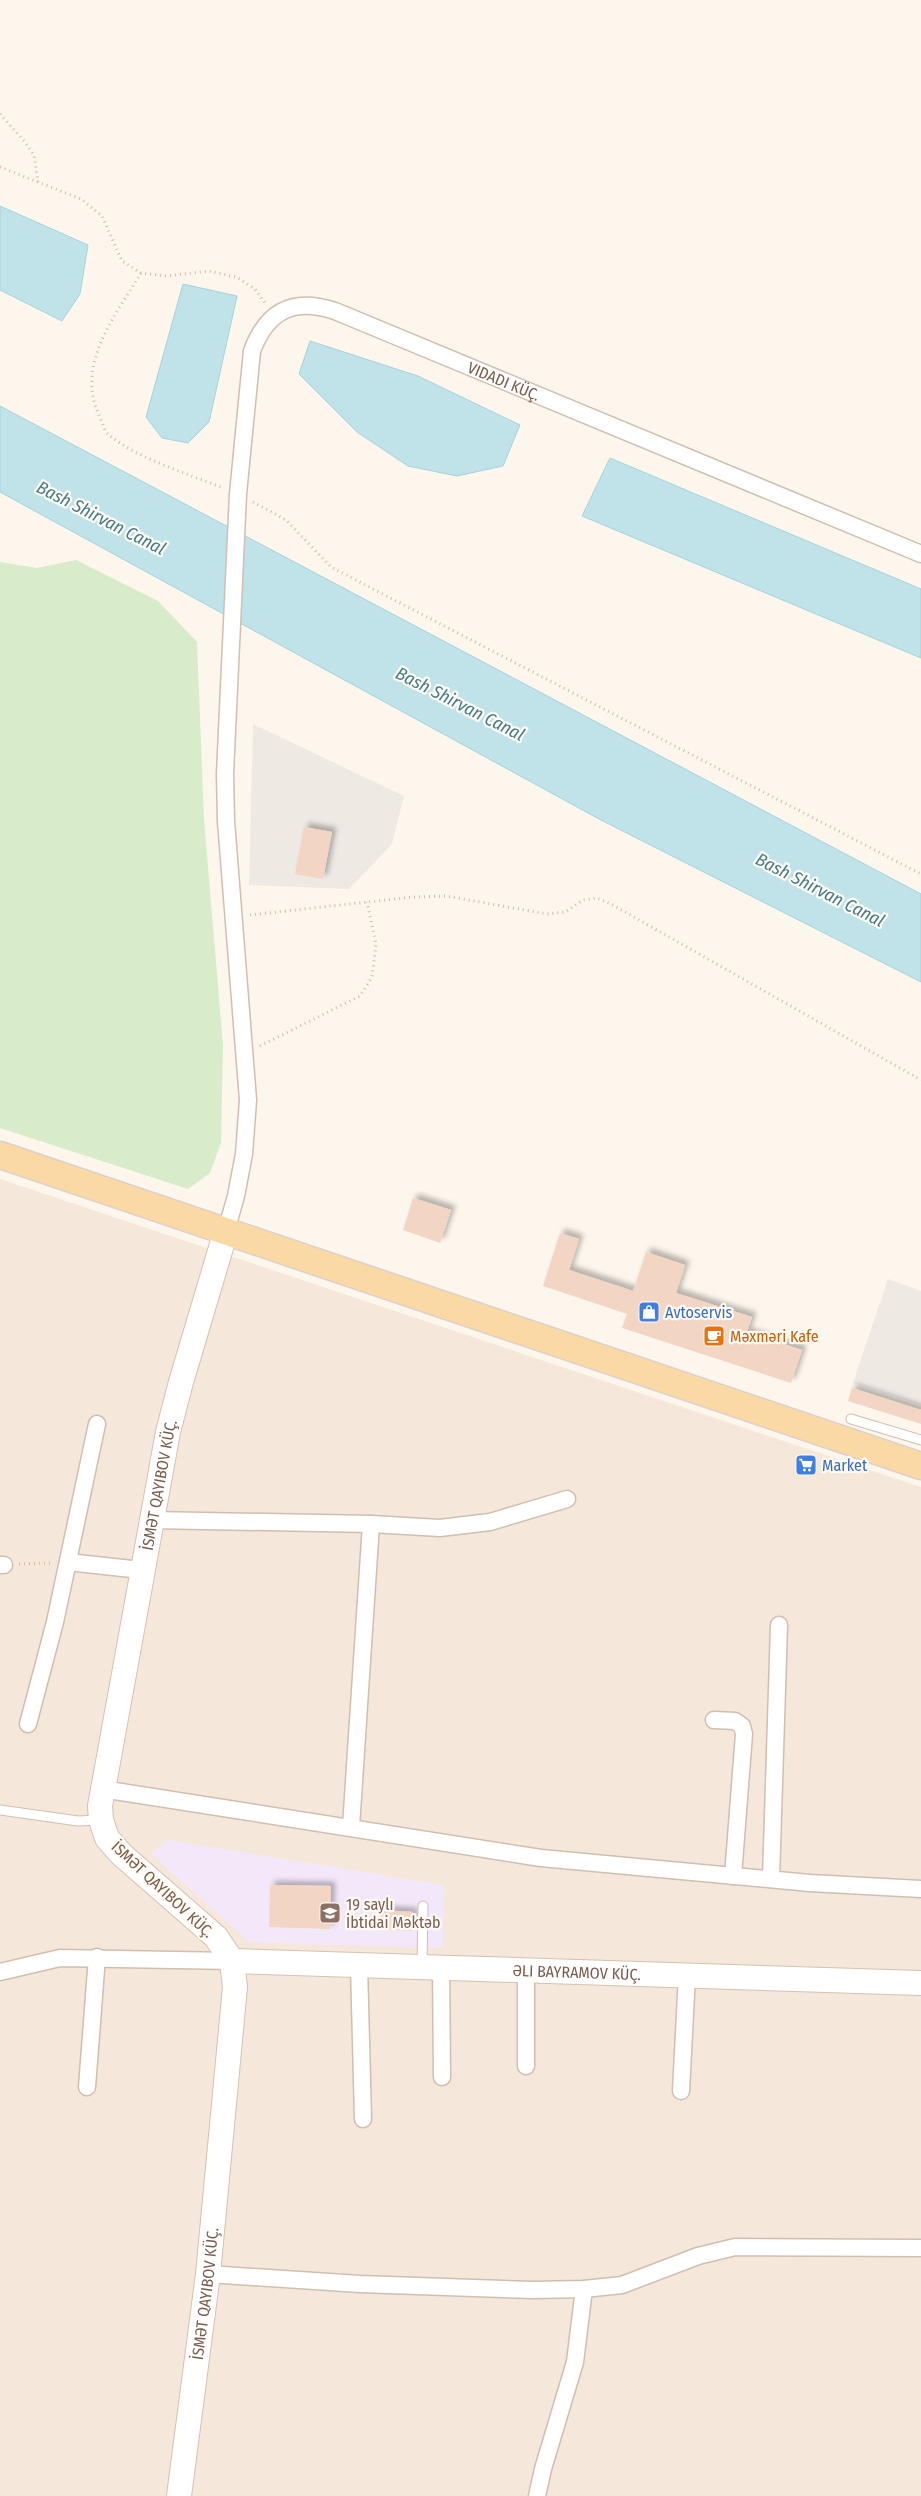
<svg xmlns="http://www.w3.org/2000/svg" width="921" height="2496" font-family="'Fira Sans Condensed',sans-serif">
	<style>
		.residential { fill: #f5e8da }
		.industrial { fill: #efe9e4 }
		.education { fill: #f3e8fa }
		.green { fill: #d8ecc9 }
		.water { fill: #bfe3e8; stroke: #a5d3da }
		.building { fill: #f3d5c3; filter: url(#shadow) }
		.lines { fill: none; stroke-linecap: round; stroke-linejoin: round }
		.lane-casing { stroke: #d1beb0; stroke-width: 11 }
		.street-casing { stroke: #d1beb0; stroke-width: 19 }
		.secondary-casing { stroke: #d6c0b0; stroke-width: 26 }
		.primary-casing { stroke: #dad1cd; stroke-width: 29 }
		.path { stroke: #d9b8a5; stroke-width: 3; stroke-dasharray: 1 4; stroke-linecap: butt }
		.lane { stroke: #fff; stroke-width: 9 }
		.street { stroke: #fff; stroke-width: 16 }
		.secondary { stroke: #fff; stroke-width: 24 }
		.primary { stroke: #fbd9a5; stroke-width: 26 }
		.labels { text-anchor: middle; stroke-width: 4.5; stroke-linejoin: round; paint-order: stroke }
		.street-label { font-size: 16px; fill: #7a5c4d; stroke: #fffaf3 }
		.shop-label { font-size: 16px; fill: #366cbe; stroke: #fffaf3; text-anchor: start }
		.food-label { font-size: 16px; fill: #c56008; stroke: #fffaf3; text-anchor: start }
		.education-label { font-size: 16px; fill: #785e54; stroke: #fffaf3; text-anchor: start }
		.water-label { font-size: 18px; font-style: italic; fill: #437c86; stroke: #fffaf3 }
	</style>
	<defs>
		<filter id="shadow"><feDropShadow dx="4.5" dy="-4.5" stdDeviation="2.5" flood-color="#0004"/></filter>
	</defs>
	<rect width="100%" height="100%" fill="#fdf6ec"/>
	<polygon class="residential" points="0,1179 921,1487 921,2496 0,2496"/>
	<g class="industrial">
		<polygon points="253,724 404,796 392,844 349,889 249,885"/>
		<polygon points="888,1279 921,1291 921,1405 853,1383"/>
	</g>
	<polygon class="education" points="168,1840 444,1885 443,1948 249,1942 150,1853"/>
	<polygon class="green" points="76,560 158,601 197,642 204,819 223,1045 221,1143 210,1173 188,1189 0,1128 0,562 37,568"/>
	<g class="water">
		<polygon points="0,206 88,245 80,294 62,321 0,290"/>
		<polygon points="183,284 237,296 209,422 188,443 162,438 146,417"/>
		<polygon points="310,341 418,376 520,425 503,466 457,476 408,466 357,432 299,374"/>
		<polygon points="0,406 921,894 921,982 599,819 0,492"/>
		<polygon points="610,458 921,589 921,658 582,516"/>
	</g>
	<g class="building">
		<polygon points="304,827 332,832 323,879 295,874"/>
		<polygon points="413,1198 451,1210 440,1243 403,1230"/>
		<polygon points="560,1233 579,1239 569,1270 633,1291 646,1252 685,1265 676,1293 752,1317 747,1332 802,1350 791,1383 622,1328 627,1314 543,1286"/>
		<polygon points="852,1388 921,1410 921,1424 848,1401"/>
		<polygon points="270,1885 331,1886 330,1929 269,1927"/>
		<polygon points="381,1910 413,1912 412,1931 380,1929"/>
	</g>
	<g class="lines">
		<g class="lane-casing">
			<g id="lane">
				<polyline points="851,1419 921,1440"/>
				<polyline points="0,1810 78,1821 99,1820"/>
				<polyline points="422,1967 423,1906"/>
			</g>
		</g>
		<g class="street-casing">
			<g id="street">
				<path id="s1" d="M226,1231L236,1196L244,1154L248,1100L226,821L225,774L238,494L252,351C267,311 293,297 335,311L921,554"/>
				<polyline points="151,1520 371,1524 440,1528 490,1522 567,1499"/>
				<polyline points="68,1562 141,1570"/>
				<polyline points="0,1565 4,1565"/>
				<polyline points="714,1720 735,1721 742,1726 744,1734 733,1876"/>
				<polyline points="28,1724 55,1622 97,1424"/>
				<polyline points="102,1789 541,1858 810,1883 921,1889"/>
				<polyline points="351,1827 371,1524"/>
				<polyline points="771,1879 779,1625"/>
				<polyline points="359,1965 363,2119"/>
				<polyline points="441,1967 442,2077"/>
				<polyline points="0,1972 60,1958 232,1961"/>
				<polyline points="526,2066 526,1971"/>
				<polyline points="87,2087 97,1957"/>
				<polyline points="681,2091 687,1975"/>
				<polyline points="208,2274 360,2284 532,2290 584,2289 622,2285 698,2256 735,2247 921,2248"/>
				<polyline points="537,2496 543,2469 575,2362 584,2289"/>
			</g>
		</g>
		<g class="secondary-casing">
			<g id="secondary">
				<path id="s2" d="M232,1961L921,1983"/>
				<path id="s3" d="M179,2496L208,2274L235,1987L232,1961L216,1937L121,1854L107,1838L101,1820L100,1806L168,1432L181,1382L226,1231"/>
			</g>
		</g>
		<g class="primary-casing">
			<polyline id="primary" points="0,1155 921,1466"/>
		</g>
		<g class="path">
			<polyline points="0,114 25,142 34,155 38,182"/>
			<polyline points="0,167 81,199 102,216 122,261 141,273 167,276 209,271 236,277 255,289 265,303"/>
			<path d="M141,273C116,315 75,364 99,415C102,421 104,431 109,435C136,458 189,474 223,488"/>
			<polyline points="253,502 286,520 331,567 921,874"/>
			<polyline points="250,915 413,897 446,896 547,914 565,912 583,900 596,898 611,904 921,1080"/>
			<polyline points="260,1046 360,996 372,977 376,944 367,902"/>
			<polyline points="19,1564 51,1563"/>
		</g>
		<use href="#lane" class="lane"/>
		<use href="#street" class="street"/>
		<use href="#secondary" class="secondary"/>
		<use href="#primary" class="primary"/>
	</g>
	<defs>
		<g id="shop-square" transform="scale(1.125)"><rect x="-9" y="-9" width="18" height="18" rx="4" fill="#3f7fe0" stroke="#fffaf3"/><path d="M-5-2.5h2.3a2.7 3.5 0 0 1 5.4 0H5L5.5 6h-11ZM-1.5-2.5h3a1.5 2.3 0 0 0-3 0Z" fill="#fff"/></g>
		<g id="cafe-square" transform="scale(1.125)"><rect x="-9" y="-9" width="18" height="18" rx="4" fill="#e8710a" stroke="#fffaf3"/><path d="M-5.5-4.5H6V0H3Q3 3.5 0 3.5H-2.5Q-5.5 3.5-5.5 0ZM3-3.2v2h1.7v-2ZM-6 4.5H4V6H-6Z" fill="#fff"/></g>
		<g id="supermarket-square" transform="scale(1.125)"><rect x="-9" y="-9" width="18" height="18" rx="4" fill="#3f7fe0" stroke="#fffaf3"/><path d="M-6-5.5h2.5l.6 2H6L4.5 2H-2.5L-4.4-4H-6ZM-1.5 3.2a1.3 1.3 0 1 0 .1 0ZM3 3.2a1.3 1.3 0 1 0 .1 0Z" fill="#fff"/></g>
		<g id="school-square" transform="scale(1.125)"><rect x="-9" y="-9" width="18" height="18" rx="4" fill="#8d6e63" stroke="#fffaf3"/><path d="M0-5L7-2L0 1L-7-2ZM-4 1L0 2.5L4 1V4Q0 6-4 4Z" fill="#fff"/></g>
	</defs>
	<g fill-rule="evenodd">
		<use href="#shop-square" x="649" y="1312"/>
		<use href="#cafe-square" x="714" y="1336"/>
		<use href="#supermarket-square" x="806" y="1465"/>
		<use href="#school-square" x="330" y="1913"/>
	</g>
	<g class="labels">
		<g class="street-label">
			<text dy="6" stroke="none"><textPath href="#s1" startOffset="1172">VIDADI KÜÇ.</textPath></text>
			<text dy="6" stroke="none"><textPath href="#s3" startOffset="1074">İSMƏT QAYIBOV KÜÇ.</textPath></text>
			<text transform="translate(163 1889) rotate(43)" y="6">İSMƏT QAYIBOV KÜÇ.</text>
			<text dy="6" stroke="none"><textPath href="#s2" startOffset="345">ƏLI BAYRAMOV KÜÇ.</textPath></text>
			<text dy="6" stroke="none"><textPath href="#s3" startOffset="204">İSMƏT QAYIBOV KÜÇ.</textPath></text>
		</g>
		<g class="shop-label">
			<text x="665" y="1318">Avtoservis</text>
			<text x="822" y="1471">Market</text>
		</g>
		<g class="food-label">
			<text x="730" y="1342">Məxməri Kafe</text>
		</g>
		<g class="education-label">
			<text x="346" y="1910">19 saylı<tspan x="346" dy="18">İbtidai Məktəb</tspan></text>
		</g>
		<g class="water-label">
			<text transform="translate(101 518) rotate(27)" y="6">Bash Shirvan Canal</text>
			<text transform="translate(460 704) rotate(27)" y="6">Bash Shirvan Canal</text>
			<text transform="translate(820 890) rotate(27)" y="6">Bash Shirvan Canal</text>
		</g>
	</g>
</svg>
